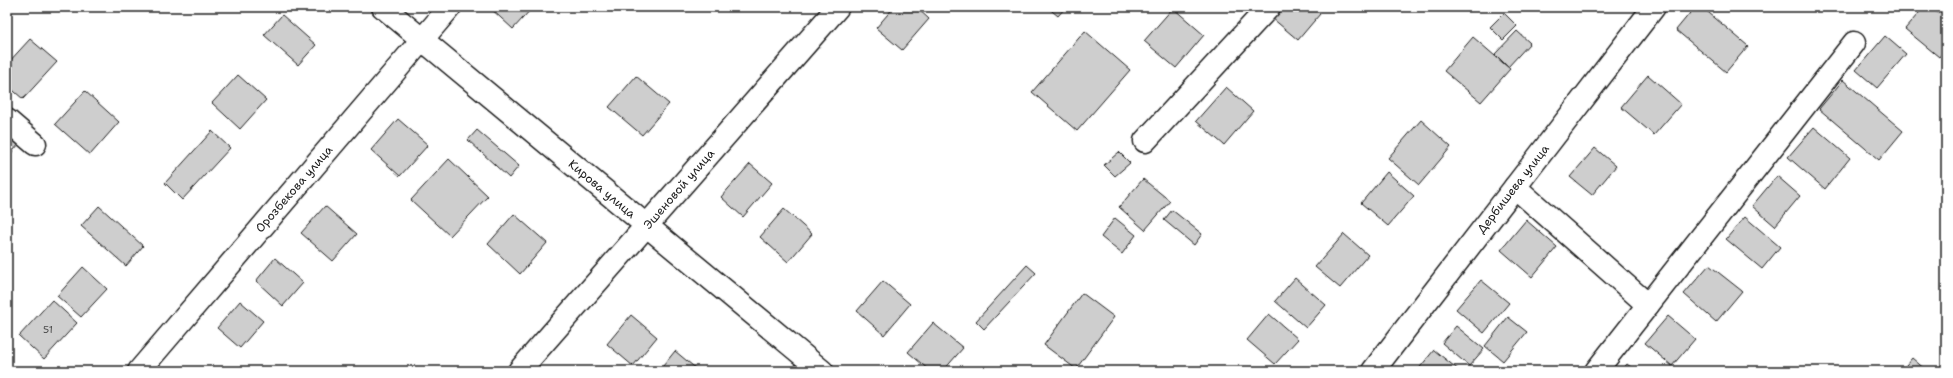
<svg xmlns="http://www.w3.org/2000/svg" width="1953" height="378" font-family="'Shantell Sans',sans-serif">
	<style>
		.building { fill: #cecece; stroke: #1c1c1c }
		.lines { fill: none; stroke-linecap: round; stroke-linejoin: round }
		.minor-casing { stroke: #1c1c1c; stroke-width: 25 }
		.minor { stroke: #fff; stroke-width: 22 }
		.labels { text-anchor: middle; stroke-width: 3; stroke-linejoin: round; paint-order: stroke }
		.number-label { font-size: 10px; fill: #484848 }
		.street-label { font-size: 12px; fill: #1c1c1c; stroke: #fff }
	</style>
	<rect width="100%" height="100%" fill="#fff"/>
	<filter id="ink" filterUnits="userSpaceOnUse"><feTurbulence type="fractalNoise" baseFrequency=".025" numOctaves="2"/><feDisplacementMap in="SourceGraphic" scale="8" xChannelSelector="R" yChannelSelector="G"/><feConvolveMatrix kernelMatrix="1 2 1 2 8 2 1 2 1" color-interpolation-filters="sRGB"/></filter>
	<g filter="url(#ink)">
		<g class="building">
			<polygon points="489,7 533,7 513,29"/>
			<polygon points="894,7 916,7 929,19 902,50 876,28"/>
			<polygon points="1047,7 1066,7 1058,16"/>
			<polygon points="1282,7 1313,7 1320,14 1298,40 1272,18"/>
			<polygon points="1695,7 1702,7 1748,46 1726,72 1676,30"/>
			<polygon points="1924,7 1931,7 1946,20 1946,49 1939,57 1905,29"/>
			<polygon points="1173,8 1204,35 1176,68 1144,41"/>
			<polygon points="1504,13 1517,26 1503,40 1490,27"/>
			<polygon points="282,15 316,45 298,65 264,35"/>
			<polygon points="1085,31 1130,70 1077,131 1032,92"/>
			<polygon points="1517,31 1530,43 1508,67 1495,54"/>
			<polygon points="1885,36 1906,54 1877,88 1856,70"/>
			<polygon points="1473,37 1510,69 1481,102 1444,71"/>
			<polygon points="30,39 57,62 23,99 7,85 7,64"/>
			<polygon points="238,75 266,100 240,129 212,103"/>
			<polygon points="1648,75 1681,104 1654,135 1621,107"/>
			<polygon points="636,76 669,104 642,135 609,107"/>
			<polygon points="1843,80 1903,131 1879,160 1819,109"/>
			<polygon points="1226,87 1253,111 1224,145 1196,121"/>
			<polygon points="85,91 119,122 90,155 55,124"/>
			<polygon points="398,119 428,145 400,176 371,150"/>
			<polygon points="1421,120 1451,147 1419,185 1388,158"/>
			<polygon points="1814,127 1850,158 1825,189 1788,157"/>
			<polygon points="477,130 519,166 509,178 468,140"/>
			<polygon points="7,131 20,143 7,158"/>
			<polygon points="212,131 230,148 182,200 165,183"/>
			<polygon points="1595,148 1616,166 1592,195 1570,177"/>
			<polygon points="1119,152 1130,163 1115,176 1104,165"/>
			<polygon points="449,159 488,196 450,236 411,200"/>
			<polygon points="750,164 772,183 743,217 721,197"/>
			<polygon points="1387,172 1414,196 1388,226 1361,203"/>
			<polygon points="1777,176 1800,196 1775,226 1752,206"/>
			<polygon points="1143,179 1170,201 1145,230 1119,207"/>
			<polygon points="99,206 143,246 126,266 81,226"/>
			<polygon points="325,206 357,234 333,261 301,233"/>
			<polygon points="784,209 812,234 788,262 760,237"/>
			<polygon points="1172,210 1202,234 1194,245 1164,220"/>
			<polygon points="514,214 547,243 520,274 488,244"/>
			<polygon points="1745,217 1780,247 1762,269 1726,239"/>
			<polygon points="1115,218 1136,235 1122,254 1101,237"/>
			<polygon points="1526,220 1557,247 1532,277 1501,250"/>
			<polygon points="1344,234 1368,255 1340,288 1315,267"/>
			<polygon points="275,258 303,283 283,306 256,281"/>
			<polygon points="1027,265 1036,273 984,329 976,321"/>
			<polygon points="1709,265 1742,291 1716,322 1684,294"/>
			<polygon points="83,267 107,289 81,317 57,296"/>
			<polygon points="1295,278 1326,305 1306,328 1275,301"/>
			<polygon points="1481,280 1509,303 1484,333 1456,309"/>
			<polygon points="883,281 910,304 884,335 857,311"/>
			<polygon points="1082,293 1114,317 1076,369 1044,345"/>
			<polygon points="52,300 77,323 44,359 19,336"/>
			<polygon points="240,301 263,321 240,348 217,328"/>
			<polygon points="1269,314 1298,339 1275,364 1247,340"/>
			<polygon points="631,315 657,337 633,366 607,344"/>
			<polygon points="1668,316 1695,339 1672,366 1645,343"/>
			<polygon points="1508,317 1527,332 1503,361 1485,346"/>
			<polygon points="933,323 963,348 943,371 930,371 908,352"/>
			<polygon points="1456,326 1484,349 1469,366 1442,343"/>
			<polygon points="1434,350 1460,371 1417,371"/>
			<polygon points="675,351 699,371 659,371"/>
			<polygon points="1912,358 1927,371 1901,371"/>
			<polygon points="1627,364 1636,371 1621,371"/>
		</g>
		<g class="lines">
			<g class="minor-casing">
				<g id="minor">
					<polyline points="383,7 822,371"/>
					<polyline points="7,120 35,144"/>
					<polyline points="1145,141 1269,7"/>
					<polyline points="1515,187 1648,305"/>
					<polyline points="139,371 450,7"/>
					<polyline points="519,371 838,7"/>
					<polyline points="1373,371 1654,7"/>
					<polyline points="1596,371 1854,43"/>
				</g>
			</g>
			<use href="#minor" class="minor"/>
		</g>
	</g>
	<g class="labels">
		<g class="number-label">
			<text x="48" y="333">51</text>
		</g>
		<g class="street-label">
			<text transform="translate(294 189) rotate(-49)" y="4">Орозбекова улица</text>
			<text transform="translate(602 189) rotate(40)" y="4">Кирова улица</text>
			<text transform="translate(679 189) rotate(-49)" y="4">Эшеновой улица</text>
			<text transform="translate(1513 189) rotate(-52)" y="4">Дербишева улица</text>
		</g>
	</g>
	<rect width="1953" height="378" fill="none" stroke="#fff" stroke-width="24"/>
	<rect x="12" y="12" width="1929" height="354" fill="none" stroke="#1c1c1c" stroke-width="1.5" filter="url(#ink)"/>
</svg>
